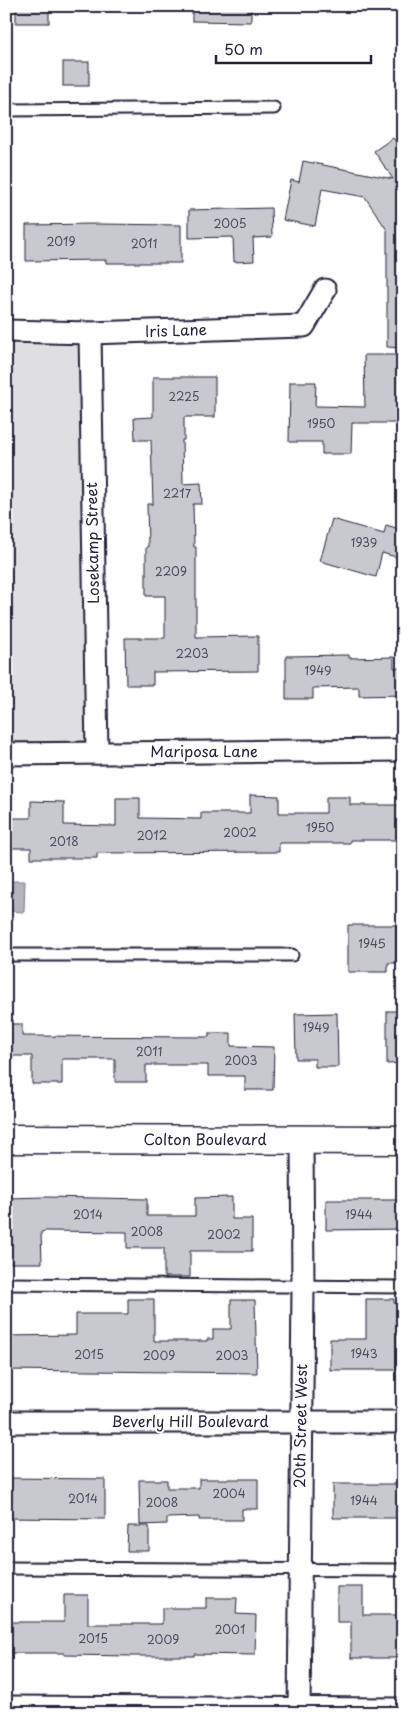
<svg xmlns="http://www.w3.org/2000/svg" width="409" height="1719" font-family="'Playpen Sans',sans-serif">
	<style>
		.green { fill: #dfdfe2; stroke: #80808e }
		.water { fill: #b4b4bc; stroke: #7a7a88 }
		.building { fill: #c8c8cf; stroke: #22223b }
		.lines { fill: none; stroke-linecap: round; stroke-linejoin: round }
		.lane-casing { stroke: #22223b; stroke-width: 15 }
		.street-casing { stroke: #22223b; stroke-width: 25 }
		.secondary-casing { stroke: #22223b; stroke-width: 31 }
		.lane { stroke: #fff; stroke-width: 11 }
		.street { stroke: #fff; stroke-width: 21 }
		.secondary { stroke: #fff; stroke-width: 28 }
		.labels { text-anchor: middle; stroke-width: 4; stroke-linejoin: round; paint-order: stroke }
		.number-label { font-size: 12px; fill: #4c4c60 }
		.street-label { font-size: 15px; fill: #22223b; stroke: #fff }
	</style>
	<rect width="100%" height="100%" fill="#fff"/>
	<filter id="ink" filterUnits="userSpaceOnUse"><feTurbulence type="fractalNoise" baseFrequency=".02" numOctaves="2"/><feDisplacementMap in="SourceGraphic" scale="10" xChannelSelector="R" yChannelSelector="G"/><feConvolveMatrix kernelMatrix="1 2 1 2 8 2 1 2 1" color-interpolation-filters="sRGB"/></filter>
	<g filter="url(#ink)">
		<polygon class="green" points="83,339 87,741 6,742 6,340"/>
		<polygon class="water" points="8,881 25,881 24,912 7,911"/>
		<g class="building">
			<rect x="16" y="6" width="33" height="17"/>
			<polygon points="192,6 251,6 251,22 192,21"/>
			<rect x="63" y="62" width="26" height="24"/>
			<polygon points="393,138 403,151 403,348 387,347 387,230 365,197 322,189 315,226 283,220 291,180 299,182 303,161 393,179 374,151"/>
			<polygon points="271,208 272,237 253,238 254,261 234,262 233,237 189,238 189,210"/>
			<polygon points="96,224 181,225 181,263 106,263 106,260 26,261 26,225"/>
			<polygon points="364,355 402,355 403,423 352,423 351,454 322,454 322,442 289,442 290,382 316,382 315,406 365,407"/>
			<polygon points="153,377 215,377 215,417 184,417 184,440 182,440 183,484 201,483 202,504 193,504 194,547 196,547 196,637 258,636 258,671 153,672 153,685 126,685 125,638 165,638 165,596 146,596 146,547 148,547 147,504 153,504 151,440 135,440 134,418 153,417"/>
			<polygon points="332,519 384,534 386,525 403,530 403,559 382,553 376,577 320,561"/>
			<polygon points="349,655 349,658 394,657 394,668 403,668 403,695 359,696 359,687 313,688 313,699 286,699 286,656"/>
			<polygon points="250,795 279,796 279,813 326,813 326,797 350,797 350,805 403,805 403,840 350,840 350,843 279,843 279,852 97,853 97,858 31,858 31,848 6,848 6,818 31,818 31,801 64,802 64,825 116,826 116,798 140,798 140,818 201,819 201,813 250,813"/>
			<polygon points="348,925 396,925 396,963 388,963 388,972 348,972"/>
			<polygon points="387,1011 403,1011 403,1063 387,1064"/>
			<polygon points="337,1013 338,1067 315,1067 315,1059 296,1059 295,1014"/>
			<polygon points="6,1024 22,1024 22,1036 209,1037 209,1033 231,1033 231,1046 274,1047 273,1090 245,1090 245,1076 208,1076 208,1065 146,1065 146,1082 115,1082 115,1059 62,1059 62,1084 32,1084 32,1056 6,1056"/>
			<polygon points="46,1197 147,1199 147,1216 195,1216 195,1198 232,1197 232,1219 252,1219 252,1251 190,1251 190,1277 164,1277 164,1248 127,1248 127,1232 46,1231 41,1232 42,1263 10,1263 9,1232 6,1232 6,1198"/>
			<polygon points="326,1200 403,1200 403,1229 326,1230"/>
			<polygon points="128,1299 154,1299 154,1341 207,1341 207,1339 213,1339 213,1329 231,1329 231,1300 255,1300 257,1373 6,1370 6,1336 76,1335 76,1314 128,1314"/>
			<polygon points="366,1299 394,1299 394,1303 403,1303 403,1327 397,1327 397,1370 330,1370 330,1339 366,1339"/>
			<polygon points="6,1478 105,1479 105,1519 6,1518"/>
			<polygon points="199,1479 258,1479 258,1509 242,1509 242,1520 199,1520 199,1517 167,1518 167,1524 140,1525 139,1480 167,1480 167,1488 199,1488"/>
			<polygon points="333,1484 403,1484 403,1510 396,1510 396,1518 333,1518"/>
			<polygon points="128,1526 149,1526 149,1551 127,1551"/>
			<polygon points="337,1587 363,1587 363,1615 399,1615 400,1658 351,1658 351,1622 337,1622"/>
			<polygon points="64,1595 88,1595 88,1624 162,1624 162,1608 206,1608 206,1598 237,1598 236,1614 256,1615 255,1655 194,1654 194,1656 133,1656 64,1655 64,1653 6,1653 6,1622 64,1622"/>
		</g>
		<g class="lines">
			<g class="lane-casing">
				<g id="lane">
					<polyline points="6,110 274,108"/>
					<polyline points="6,955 292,955"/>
					<polyline points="6,1284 403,1287"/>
					<polyline points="6,1568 403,1570"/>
				</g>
			</g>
			<g class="street-casing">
				<g id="street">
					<polyline points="6,331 90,333 304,326 325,290"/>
					<polyline points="90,333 97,753"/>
					<polyline points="6,754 403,750"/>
					<polyline points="6,1422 403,1422"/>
					<polyline points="6,1707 403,1709"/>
					<polyline points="299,1713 303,1286 302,1140"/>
				</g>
			</g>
			<g class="secondary-casing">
				<polyline id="secondary" points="6,1139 403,1140"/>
			</g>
			<use href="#lane" class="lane"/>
			<use href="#street" class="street"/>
			<use href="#secondary" class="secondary"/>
		</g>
	</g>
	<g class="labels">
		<g class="number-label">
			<text x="230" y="228">2005</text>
			<text x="61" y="246">2019</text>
			<text x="144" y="248">2011</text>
			<text x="184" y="401">2225</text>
			<text x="321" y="428">1950</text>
			<text x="177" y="498">2217</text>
			<text x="364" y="547">1939</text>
			<text x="171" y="576">2209</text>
			<text x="192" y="658">2203</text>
			<text x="318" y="675">1949</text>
			<text x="320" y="832">1950</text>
			<text x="240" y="837">2002</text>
			<text x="152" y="840">2012</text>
			<text x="64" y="846">2018</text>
			<text x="372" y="948">1945</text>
			<text x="316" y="1032">1949</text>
			<text x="149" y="1056">2011</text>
			<text x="241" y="1065">2003</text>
			<text x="88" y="1219">2014</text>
			<text x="359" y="1219">1944</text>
			<text x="147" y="1236">2008</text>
			<text x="224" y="1239">2002</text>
			<text x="364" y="1358">1943</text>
			<text x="89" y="1359">2015</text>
			<text x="159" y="1360">2009</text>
			<text x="232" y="1360">2003</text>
			<text x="229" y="1498">2004</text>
			<text x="83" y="1503">2014</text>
			<text x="364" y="1505">1944</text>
			<text x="162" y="1507">2008</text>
			<text x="230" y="1634">2001</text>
			<text x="93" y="1643">2015</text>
			<text x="163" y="1644">2009</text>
		</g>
		<g class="street-label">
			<text transform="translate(176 331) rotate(-2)" y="5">Iris Lane</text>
			<text transform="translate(93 543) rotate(-91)" y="5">Losekamp Street</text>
			<text x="204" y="757">Mariposa Lane</text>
			<text x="205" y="1145">Colton Boulevard</text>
			<text x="190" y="1427">Beverly Hill Boulevard</text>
			<text transform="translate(301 1426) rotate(-89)" y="5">20th Street West</text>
		</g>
	</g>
	<rect width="409" height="1719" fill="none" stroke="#fff" stroke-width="25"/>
	<rect x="12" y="12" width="384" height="1694" fill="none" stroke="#22223b" stroke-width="2" filter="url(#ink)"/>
	<path d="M216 55v8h155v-8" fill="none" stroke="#22223b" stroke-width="2.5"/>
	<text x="224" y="55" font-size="15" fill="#22223b" stroke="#ffffff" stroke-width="4" paint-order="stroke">50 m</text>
</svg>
